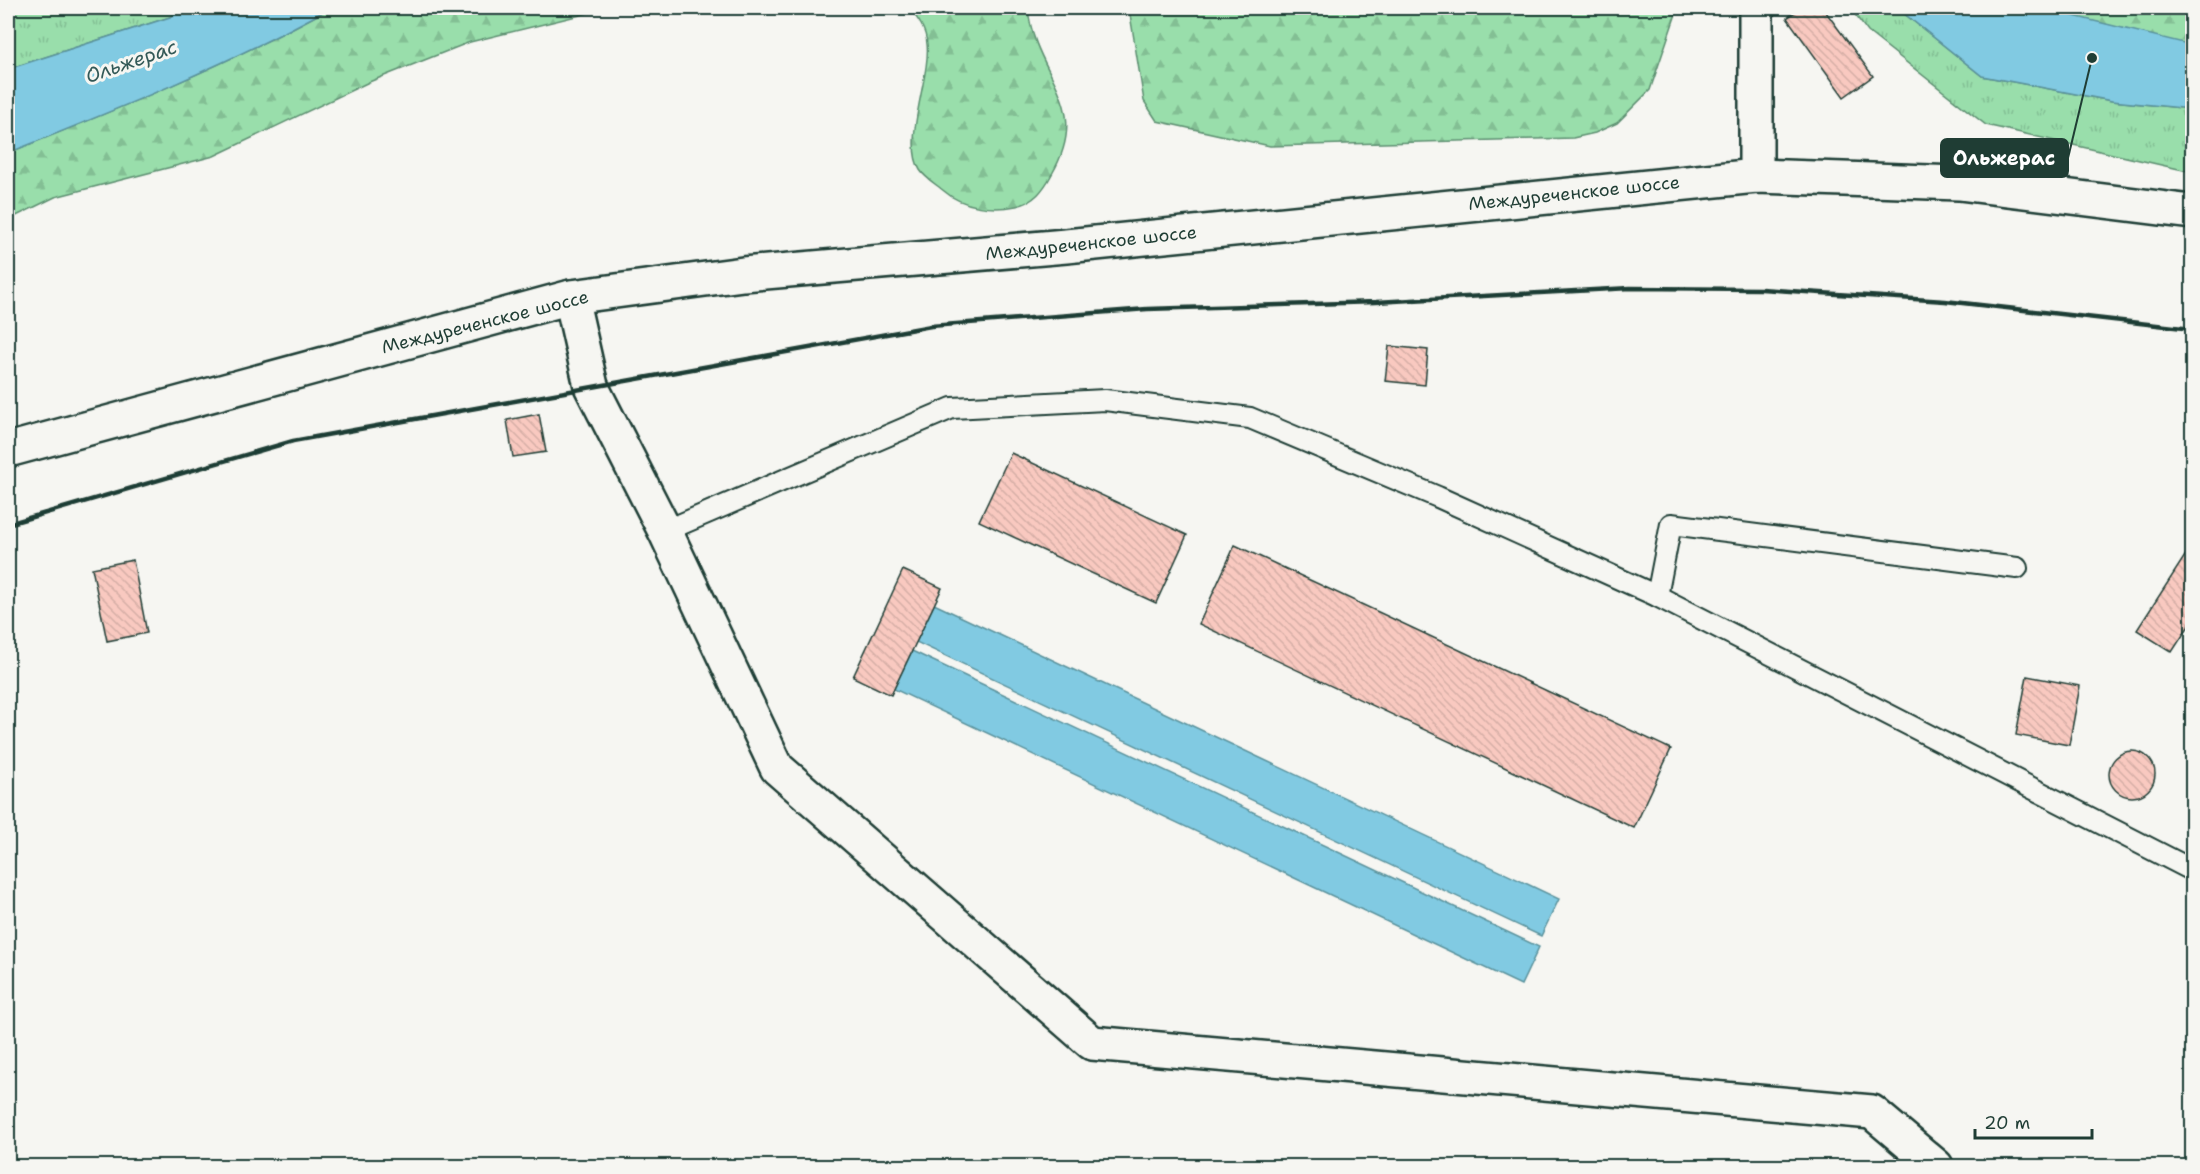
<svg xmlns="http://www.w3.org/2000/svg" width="2200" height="1174" font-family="'Shantell Sans',sans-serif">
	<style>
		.grass { fill: url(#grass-tufts); stroke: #5c8e70; stroke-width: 1.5 }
		.forest { fill: url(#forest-firs); stroke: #5c8e70; stroke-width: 1.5 }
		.water { fill: #81cae2; stroke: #5a929c; stroke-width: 1.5 }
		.building { fill: url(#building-back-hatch); stroke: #1f3d34; stroke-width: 1.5 }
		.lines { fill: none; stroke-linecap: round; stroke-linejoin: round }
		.service-casing { stroke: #1f3d34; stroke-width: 24 }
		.minor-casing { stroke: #1f3d34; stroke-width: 38 }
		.service { stroke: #f6f6f2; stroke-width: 20 }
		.minor { stroke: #f6f6f2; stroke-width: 33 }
		.rail { stroke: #1f3d34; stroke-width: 4.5 }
		.labels { text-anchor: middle; stroke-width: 6; stroke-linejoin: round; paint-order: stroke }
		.street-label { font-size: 18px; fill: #1f3d34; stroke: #f6f6f2 }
		.water-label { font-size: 20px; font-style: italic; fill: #335957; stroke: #f6f6f2 }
		.leader { fill: none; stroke: #1f3d34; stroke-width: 2 }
		.callout-dot { fill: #1f3d34; stroke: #f6f6f2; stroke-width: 2 }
		.callout { fill: #1f3d34; stroke: #1f3d34; stroke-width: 2 }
		.callout-label { font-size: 20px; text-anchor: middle; font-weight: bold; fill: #fff }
	</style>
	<defs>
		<pattern id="grass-tufts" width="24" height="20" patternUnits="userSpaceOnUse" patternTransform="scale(1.5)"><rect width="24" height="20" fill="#99deab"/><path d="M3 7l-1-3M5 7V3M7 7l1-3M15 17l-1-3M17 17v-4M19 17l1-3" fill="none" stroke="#83bf94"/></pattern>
		<pattern id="forest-firs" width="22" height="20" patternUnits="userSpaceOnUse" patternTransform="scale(1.5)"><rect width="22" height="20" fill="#99deab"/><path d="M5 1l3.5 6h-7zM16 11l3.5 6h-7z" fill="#83bf94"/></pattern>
		<pattern id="building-back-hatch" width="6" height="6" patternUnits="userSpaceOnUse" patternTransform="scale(1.5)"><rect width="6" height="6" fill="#f9c9c0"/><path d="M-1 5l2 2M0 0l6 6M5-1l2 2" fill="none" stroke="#d5aea6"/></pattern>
	</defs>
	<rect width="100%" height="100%" fill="#f6f6f2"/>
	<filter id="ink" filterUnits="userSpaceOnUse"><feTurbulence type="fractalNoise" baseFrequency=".0167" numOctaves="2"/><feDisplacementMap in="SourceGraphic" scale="12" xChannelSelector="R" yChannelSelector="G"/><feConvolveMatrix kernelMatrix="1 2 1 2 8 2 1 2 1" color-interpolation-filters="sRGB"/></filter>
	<g filter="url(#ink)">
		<g class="grass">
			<polygon points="8,8 186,8 170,17 8,69"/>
			<polygon points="1850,8 1897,8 1982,76 2112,101 2192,109 2192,172 1986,125 1868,32"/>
		</g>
		<g class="forest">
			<path d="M330,8H609L470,42L369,82L214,156L55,197L8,220V153C118,109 227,65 330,8Z"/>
			<path d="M909,8H1028C1034,77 1094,101 1052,174C1044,189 1034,203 1016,206C993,211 962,207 944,191C937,185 925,178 920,170C902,141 931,76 927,44C926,29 918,19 909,8Z"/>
			<polygon points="1129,8 1678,8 1650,90 1617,123 1595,133 1573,138 1270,146 1157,121 1144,101"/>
			<polygon points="2041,8 2192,8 2192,45 2186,45"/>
		</g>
		<g class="water">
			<path d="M186,8H330C227,65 118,109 8,153V69L170,17Z"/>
			<polygon points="1897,8 2041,8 2192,45 2192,109 2112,101 1982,76"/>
			<polygon points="934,604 1559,899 1541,936 916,642"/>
			<polygon points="912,651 1539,947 1521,985 894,689"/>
		</g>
		<g class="building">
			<polygon points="1801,8 1823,8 1873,76 1844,97 1787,18"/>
			<polygon points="1389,346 1428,350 1425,385 1385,381"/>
			<polygon points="539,414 546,452 513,457 507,420"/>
			<polygon points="1011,453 1187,535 1156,603 979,521"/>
			<polygon points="1235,545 1671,749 1634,828 1199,624"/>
			<polygon points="2192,545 2192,621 2172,652 2137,630"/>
			<polygon points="133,560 147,633 107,641 92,568"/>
			<polygon points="903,570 942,588 891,695 853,677"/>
			<polygon points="2027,676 2080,686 2069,745 2016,735"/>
			<circle cx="2132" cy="774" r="23"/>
		</g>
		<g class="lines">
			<g class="service-casing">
				<g id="service">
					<polyline points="665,531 952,408 1105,400 1250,418 1438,497 1657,596 2192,870"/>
					<polyline points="1657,596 1671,524 2017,568"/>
				</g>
			</g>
			<g class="minor-casing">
				<g id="minor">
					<polyline points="1756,8 1756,176"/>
					<polyline points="571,297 591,386 665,531 777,768 1092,1043 1872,1112 1936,1166"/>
					<polyline points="8,450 571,297 743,274 1066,246 1756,176 1959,183 2192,212"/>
				</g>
			</g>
			<use href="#service" class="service"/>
			<use href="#minor" class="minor"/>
			<polyline class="rail" points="8,524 293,441 931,326 1147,309 1376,302 1630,288 1761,289 1945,301 2192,329"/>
		</g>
	</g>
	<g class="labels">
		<g class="street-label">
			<text transform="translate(1574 193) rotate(-6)" y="6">Междуреченское шоссе</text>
			<text transform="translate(1091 243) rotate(-6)" y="6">Междуреченское шоссе</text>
			<text transform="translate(485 322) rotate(-14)" y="6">Междуреченское шоссе</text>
		</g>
		<g class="water-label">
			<text transform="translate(131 61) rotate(-19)" y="7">Ольжерас</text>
		</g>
	</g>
	<path class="leader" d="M2092 58L2068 158"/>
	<circle class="callout-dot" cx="2092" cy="58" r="6"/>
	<rect class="callout" x="1941" y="139" width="127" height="38" rx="6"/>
	<g class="callout-label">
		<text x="2004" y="165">Ольжерас</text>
	</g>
	<rect width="2200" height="1174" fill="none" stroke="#f6f6f2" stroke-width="30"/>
	<rect x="15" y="15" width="2170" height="1144" fill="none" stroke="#1f3d34" stroke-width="2" filter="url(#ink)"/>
	<path d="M1975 1129v9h117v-9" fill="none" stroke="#1f3d34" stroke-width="3"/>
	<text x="1984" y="1129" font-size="18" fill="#1f3d34" stroke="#f6f6f2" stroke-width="4.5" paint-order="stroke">20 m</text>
</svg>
